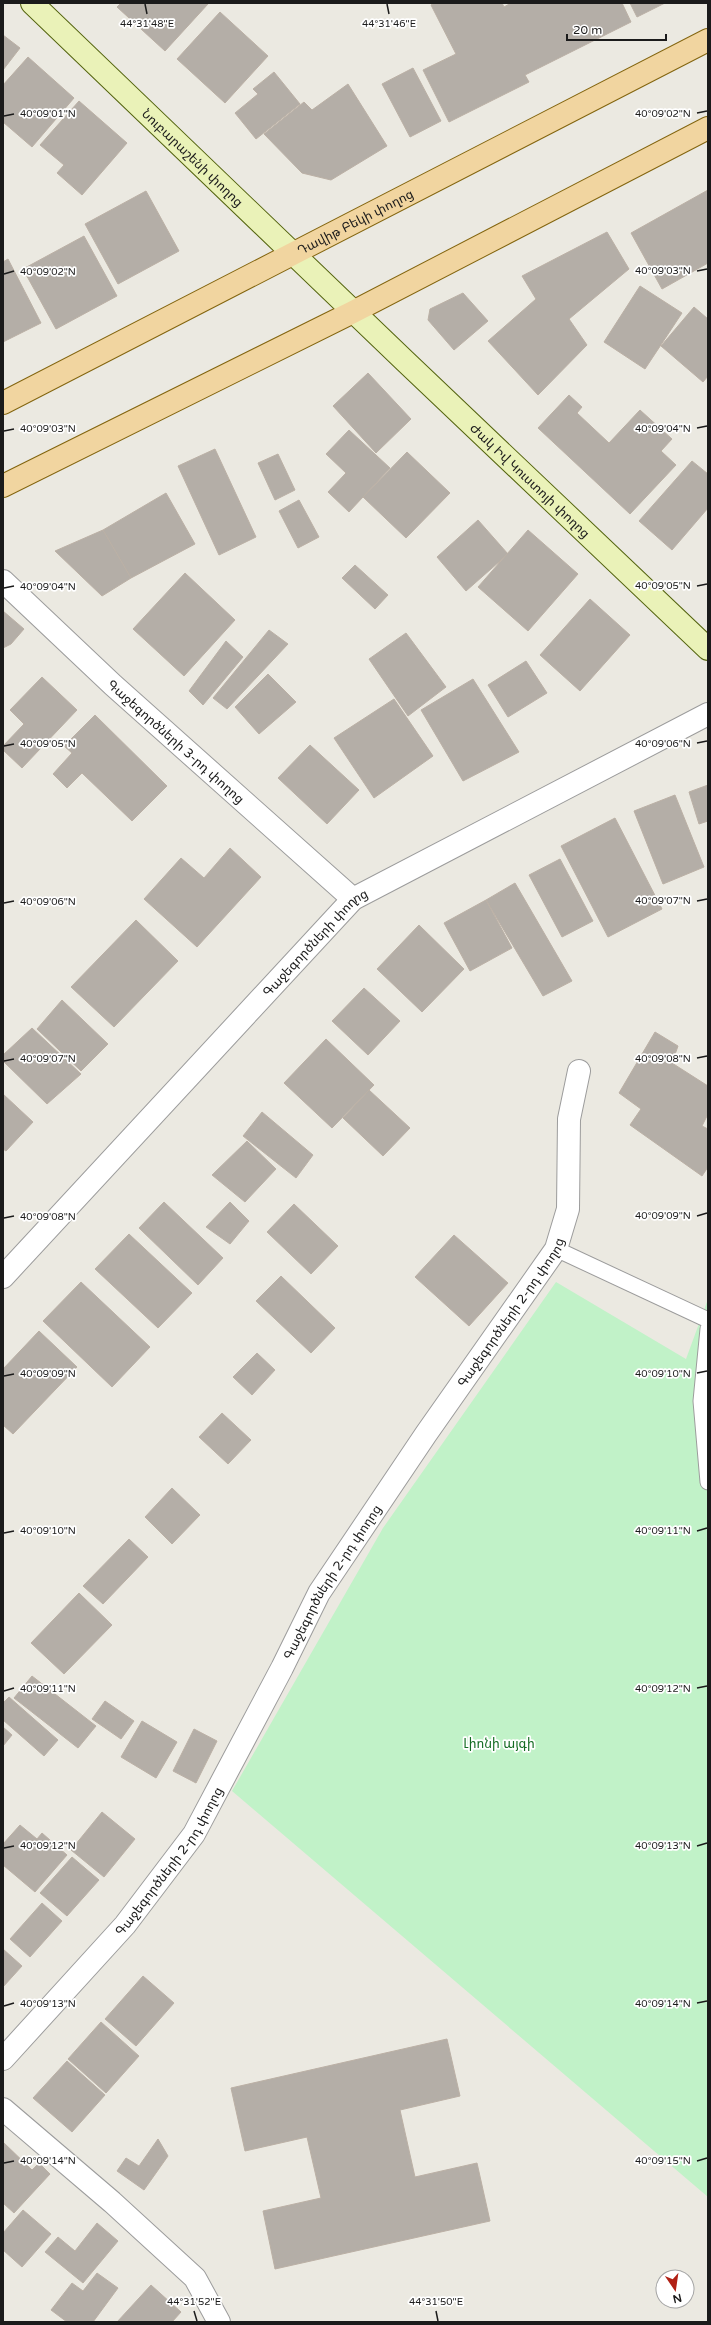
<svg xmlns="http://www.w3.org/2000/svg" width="711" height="2325" font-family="'Varela Round','Noto Sans Armenian',sans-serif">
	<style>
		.park { fill: #c1f2c8 }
		.building { fill: #b4aea7; stroke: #bbb0a5 }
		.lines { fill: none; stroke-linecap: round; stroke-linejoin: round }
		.service-casing { stroke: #9c9c9c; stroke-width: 17 }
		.minor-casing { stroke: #9c9c9c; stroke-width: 24 }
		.secondary-casing { stroke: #54640f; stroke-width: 24 }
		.primary-casing { stroke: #83650f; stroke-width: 24 }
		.service { stroke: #fff; stroke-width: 15 }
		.minor { stroke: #fff; stroke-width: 22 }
		.secondary { stroke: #eaf2b8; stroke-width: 22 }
		.primary { stroke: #f1d5a0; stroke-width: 22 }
		.ticks { fill: none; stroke: #1b1b1b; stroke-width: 1.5 }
		.labels { text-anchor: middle; stroke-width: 3.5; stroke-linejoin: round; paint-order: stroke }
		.street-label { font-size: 13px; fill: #1b1b1b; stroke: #fff }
		.park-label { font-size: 13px; fill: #166c24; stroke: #fff }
		.ticks-label { font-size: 10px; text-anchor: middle; fill: #1b1b1b; stroke: #fff; stroke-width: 3.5; stroke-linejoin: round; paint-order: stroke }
	</style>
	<rect width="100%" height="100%" fill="#ebe9e1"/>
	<polygon class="park" points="556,1282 686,1359 708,1299 708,2197 232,1791 383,1528"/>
	<g class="building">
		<polygon points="121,3 207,3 208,4 165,51 117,7"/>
		<polygon points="434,3 502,3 504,7 511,3 622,3 631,22 525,75 529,82 449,122 423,70 456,54 431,5"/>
		<polygon points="630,3 665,3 637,17"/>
		<polygon points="220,12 268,56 225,103 177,59"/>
		<polygon points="3,35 20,48 3,70"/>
		<polygon points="28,57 74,98 32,147 3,122 3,85"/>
		<polygon points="413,68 441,121 410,137 382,84"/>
		<polygon points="274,72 300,104 256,139 235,113 258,94 253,89"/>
		<polygon points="348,84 387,146 331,180 302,173 264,134 304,102 312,110"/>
		<polygon points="79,101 127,143 82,195 57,173 64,165 40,145"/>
		<polygon points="708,190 708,263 662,289 631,233"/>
		<polygon points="146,191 179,251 118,284 85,224"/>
		<polygon points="607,232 629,269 569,319 587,345 538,395 488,341 536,299 522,276"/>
		<polygon points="84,236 117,296 56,329 23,269"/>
		<polygon points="8,259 41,323 3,342 3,262"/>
		<polygon points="640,286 682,313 645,369 604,342"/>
		<polygon points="463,293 488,321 454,350 428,320 430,309"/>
		<polygon points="694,307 708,319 708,376 703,382 661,346"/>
		<polygon points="368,373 411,419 376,453 333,406"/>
		<polygon points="569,395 582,407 577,413 609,443 640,410 672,439 661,451 676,465 630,514 538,428"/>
		<polygon points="349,430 390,468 349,512 328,492 346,473 326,454"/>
		<polygon points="215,449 256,537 219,555 178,466"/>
		<polygon points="407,452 450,493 406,538 363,497"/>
		<polygon points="278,454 295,490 275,500 258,463"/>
		<polygon points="692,461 708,474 708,508 672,550 639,521"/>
		<polygon points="166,493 195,544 131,578 103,530"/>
		<polygon points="299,500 319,537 298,548 279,511"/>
		<polygon points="478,520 508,554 466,591 437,557"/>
		<polygon points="103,530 131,578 102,596 55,551"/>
		<polygon points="528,530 578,574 528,631 478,587"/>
		<polygon points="355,565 388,595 375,609 342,578"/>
		<polygon points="185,573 235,620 184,676 133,629"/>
		<polygon points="590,599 630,635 580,691 540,655"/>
		<polygon points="3,611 24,629 11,644 3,648"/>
		<polygon points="269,630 288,644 227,709 213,698"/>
		<polygon points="406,633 446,687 408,716 369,659"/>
		<polygon points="226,641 243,657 203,705 189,691"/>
		<polygon points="526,661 547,693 508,717 488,685"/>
		<polygon points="268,674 296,702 259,734 235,707"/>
		<polygon points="42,677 77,710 22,768 3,750 3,746 24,724 10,710"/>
		<polygon points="473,679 519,752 463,781 421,710"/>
		<polygon points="394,699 433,756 374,798 334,738"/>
		<polygon points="95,715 167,786 132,821 82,773 67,788 53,774 72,753 64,746"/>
		<polygon points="310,745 359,790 327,824 278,778"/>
		<polygon points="708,785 708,821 699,824 689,792"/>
		<polygon points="675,795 704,867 663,884 634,811"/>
		<polygon points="615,818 662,909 608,937 561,846"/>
		<polygon points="230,848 261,877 197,947 144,899 181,858 204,878"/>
		<polygon points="560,859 593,921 562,937 529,875"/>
		<polygon points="515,883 572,981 543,996 486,900"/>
		<polygon points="486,900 512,948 470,971 444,923"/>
		<polygon points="136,920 178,961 114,1027 71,987"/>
		<polygon points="419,925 464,969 422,1012 377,969"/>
		<polygon points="364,988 400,1021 368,1055 332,1021"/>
		<polygon points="62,1000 108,1044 81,1071 37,1029"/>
		<polygon points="32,1028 81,1074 47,1104 3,1061 3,1055"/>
		<polygon points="655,1032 678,1046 672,1063 708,1086 708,1114 702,1126 708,1129 708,1167 702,1176 630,1125 641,1109 619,1093"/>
		<polygon points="326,1039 374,1085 332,1128 284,1083"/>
		<polygon points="369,1090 410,1128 383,1156 343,1118"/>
		<polygon points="3,1094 33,1122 6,1151 3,1149"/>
		<polygon points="262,1112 313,1155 296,1178 243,1136"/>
		<polygon points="247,1141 276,1169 245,1202 212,1175"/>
		<polygon points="164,1202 223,1258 198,1285 139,1228"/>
		<polygon points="230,1202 249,1221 230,1244 206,1227"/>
		<polygon points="294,1204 338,1246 311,1274 267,1232"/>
		<polygon points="129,1234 192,1293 158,1328 95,1269"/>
		<polygon points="454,1235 508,1283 469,1326 415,1277"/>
		<polygon points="281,1276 335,1328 311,1353 256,1301"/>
		<polygon points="81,1282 150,1347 112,1387 43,1321"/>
		<polygon points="39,1331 77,1367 13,1434 3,1425 3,1369"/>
		<polygon points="257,1353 275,1370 252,1395 233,1377"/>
		<polygon points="222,1413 251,1440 228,1464 199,1437"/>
		<polygon points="172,1488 200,1515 172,1544 145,1517"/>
		<polygon points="129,1539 148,1557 103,1604 83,1586"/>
		<polygon points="79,1593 112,1625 64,1674 31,1643"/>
		<polygon points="32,1676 96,1726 78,1748 14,1698"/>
		<polygon points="9,1697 58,1740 44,1756 3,1720 3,1703"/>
		<polygon points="105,1701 134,1721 121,1739 92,1719"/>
		<polygon points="142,1721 177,1742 156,1778 121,1757"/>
		<polygon points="3,1727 12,1735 3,1746"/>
		<polygon points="194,1729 217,1741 196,1783 173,1771"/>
		<polygon points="102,1812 135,1839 104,1877 71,1850"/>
		<polygon points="20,1825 37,1839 42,1833 67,1855 35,1892 3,1865 3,1844"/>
		<polygon points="72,1857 99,1880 67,1916 40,1893"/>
		<polygon points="42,1903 62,1921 30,1957 10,1939"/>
		<polygon points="3,1949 22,1966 3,1987"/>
		<polygon points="143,1976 174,2003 136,2046 105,2019"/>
		<polygon points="101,2022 139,2056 106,2093 68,2059"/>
		<polygon points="447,2039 460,2096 400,2110 415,2177 477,2163 490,2221 275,2269 263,2211 321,2198 307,2137 245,2151 231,2088"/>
		<polygon points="67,2061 105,2095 72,2132 33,2098"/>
		<polygon points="158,2139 168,2156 144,2190 117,2171 126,2158 139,2166"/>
		<polygon points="3,2142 32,2170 39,2163 50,2174 14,2213 3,2203"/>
		<polygon points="23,2210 51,2234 22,2267 3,2250 3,2233"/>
		<polygon points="97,2223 118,2241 83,2283 45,2252 58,2237 75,2251"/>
		<polygon points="97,2273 118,2288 93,2322 67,2322 51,2310 72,2283 83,2291"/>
		<polygon points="151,2285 181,2312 172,2322 117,2322"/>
	</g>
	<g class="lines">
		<g class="service-casing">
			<g id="service">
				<polyline points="556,1249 708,1320"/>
				<polyline points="708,1329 701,1401 708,1482"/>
			</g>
		</g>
		<g class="minor-casing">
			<g id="minor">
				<path id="s1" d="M3,581L113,685L353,899"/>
				<path id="s2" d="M3,1277L353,899L708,714"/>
				<path id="s3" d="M3,2059L125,1925L194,1834L282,1668L319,1593L426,1434L556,1249L568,1209L569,1119L579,1071"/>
				<polyline points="3,2109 112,2202 195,2278 219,2322"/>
			</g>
		</g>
		<g class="secondary-casing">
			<g id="secondary">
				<path id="s4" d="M32,3L406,362L708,649"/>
			</g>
		</g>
		<g class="primary-casing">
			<g id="primary">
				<path id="s5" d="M3,403L708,40"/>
				<polyline points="3,486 353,312 708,128"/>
			</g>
		</g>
		<use href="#service" class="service"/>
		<use href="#minor" class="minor"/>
		<use href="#secondary" class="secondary"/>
		<use href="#primary" class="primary"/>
	</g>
	<path class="ticks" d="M145,4L147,14M387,4L389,14M697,113L707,111M4,116L14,114M697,271L707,269M4,274L14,271M697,428L707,426M4,431L14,429M697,586L707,584M4,588L14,586M697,743L707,741M4,746L14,744M697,901L707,899M4,903L14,901M697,1058L707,1056M4,1061L14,1059M697,1216L707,1213M4,1218L14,1216M697,1373L707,1371M4,1376L14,1374M697,1531L707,1528M4,1533L14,1531M697,1688L707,1686M4,1691L14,1688M697,1846L707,1843M4,1848L14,1846M697,2003L707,2001M4,2006L14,2003M697,2161L707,2158M4,2163L14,2161M194,2311L197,2321M436,2311L438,2321"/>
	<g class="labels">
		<g class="street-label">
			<text dy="5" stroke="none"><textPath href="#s4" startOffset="223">Նուբարաշենի փողոց</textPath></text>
			<text dy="5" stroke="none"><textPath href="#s5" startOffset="396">Դավիթ Բեկի փողոց</textPath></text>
			<text dy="5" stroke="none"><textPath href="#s4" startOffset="690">Ժակ Իվ Կուստոյի փողոց</textPath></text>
			<text dy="5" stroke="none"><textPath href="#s1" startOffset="236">Գաջեգործների 3-րդ փողոց</textPath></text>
			<text dy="5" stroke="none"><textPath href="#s2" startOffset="458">Գաջեգործների փողոց</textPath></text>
			<text dy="5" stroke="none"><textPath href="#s3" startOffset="907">Գաջեգործների 2-րդ փողոց</textPath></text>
			<text dy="5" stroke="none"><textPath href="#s3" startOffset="583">Գաջեգործների 2-րդ փողոց</textPath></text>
			<text dy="5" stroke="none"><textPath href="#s3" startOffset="259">Գաջեգործների 2-րդ փողոց</textPath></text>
		</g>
		<g class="park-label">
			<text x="499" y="1748">Լիոնի այգի</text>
		</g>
	</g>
	<g class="ticks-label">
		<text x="147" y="27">44°31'48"E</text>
		<text x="389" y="27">44°31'46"E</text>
		<text x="663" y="117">40°09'02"N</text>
		<text x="48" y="117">40°09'01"N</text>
		<text x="663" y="274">40°09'03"N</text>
		<text x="48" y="275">40°09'02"N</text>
		<text x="663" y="432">40°09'04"N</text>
		<text x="48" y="432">40°09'03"N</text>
		<text x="663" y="589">40°09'05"N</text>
		<text x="48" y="590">40°09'04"N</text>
		<text x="663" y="747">40°09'06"N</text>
		<text x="48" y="747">40°09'05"N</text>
		<text x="663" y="904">40°09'07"N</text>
		<text x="48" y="905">40°09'06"N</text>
		<text x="663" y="1062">40°09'08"N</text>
		<text x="48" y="1062">40°09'07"N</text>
		<text x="663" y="1219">40°09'09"N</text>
		<text x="48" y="1220">40°09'08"N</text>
		<text x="663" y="1377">40°09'10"N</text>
		<text x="48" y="1377">40°09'09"N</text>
		<text x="663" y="1534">40°09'11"N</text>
		<text x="48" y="1534">40°09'10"N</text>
		<text x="663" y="1692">40°09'12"N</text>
		<text x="48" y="1692">40°09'11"N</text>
		<text x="663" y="1849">40°09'13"N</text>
		<text x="48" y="1849">40°09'12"N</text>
		<text x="663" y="2007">40°09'14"N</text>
		<text x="48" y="2007">40°09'13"N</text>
		<text x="663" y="2164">40°09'15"N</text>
		<text x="48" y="2164">40°09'14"N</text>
		<text x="194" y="2305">44°31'52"E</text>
		<text x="436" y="2305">44°31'50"E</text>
	</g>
	<rect width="711" height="2325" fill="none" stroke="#1b1b1b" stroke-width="8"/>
	<g transform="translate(675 2289) rotate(167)"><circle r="19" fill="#ffffff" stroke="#a4a4a4"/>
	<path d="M0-3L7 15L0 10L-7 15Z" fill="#b12014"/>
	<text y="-6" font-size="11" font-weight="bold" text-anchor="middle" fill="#1b1b1b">N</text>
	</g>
	<path d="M567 34v6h99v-6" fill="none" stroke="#1b1b1b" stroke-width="2"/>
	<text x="573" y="34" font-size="12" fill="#1b1b1b" stroke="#ffffff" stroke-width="3" paint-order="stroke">20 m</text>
</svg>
